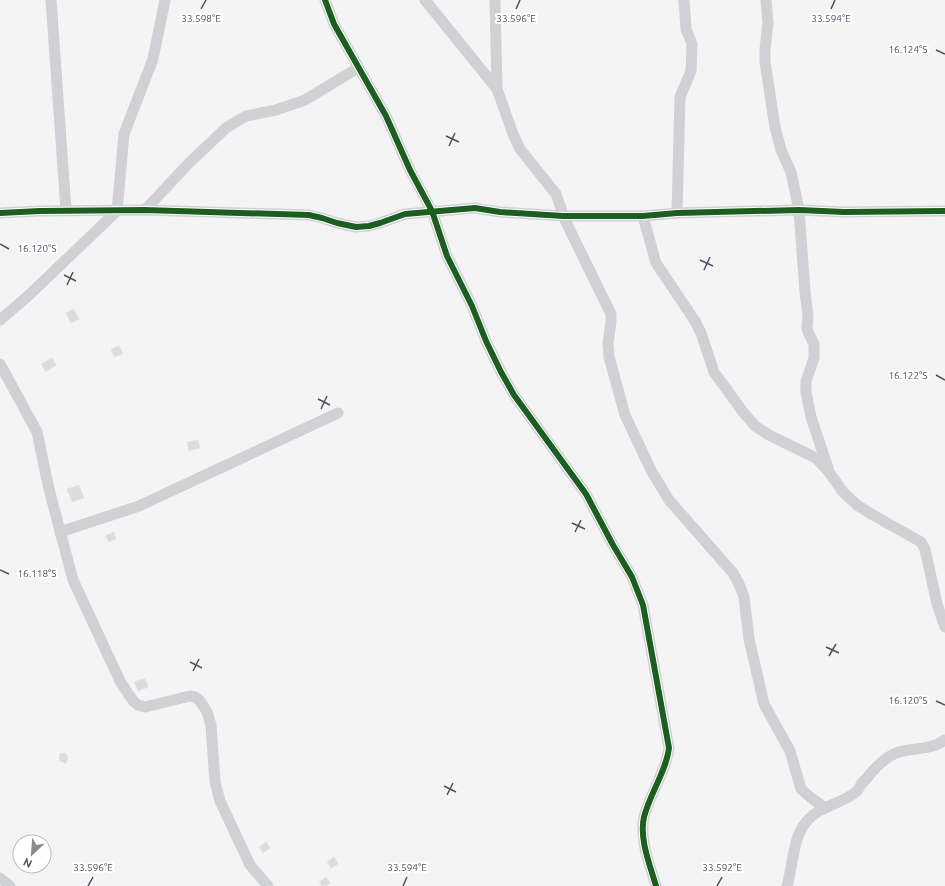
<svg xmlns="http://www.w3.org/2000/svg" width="945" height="886" font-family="Ubuntu,sans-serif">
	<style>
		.building { fill: #dbdcde; stroke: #e5e5e6 }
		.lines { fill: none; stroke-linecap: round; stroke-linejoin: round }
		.minor { stroke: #d0d1d4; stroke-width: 11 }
		.cycleway-casing { stroke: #fff; stroke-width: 8 }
		.cycleway { stroke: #1b5e20; stroke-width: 6 }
		.ticks { fill: none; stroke: #4b525f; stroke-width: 1.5 }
		.ticks-label { font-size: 10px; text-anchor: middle; fill: #4b525f; stroke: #fff; stroke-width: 4; stroke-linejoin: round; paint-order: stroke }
	</style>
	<rect width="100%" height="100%" fill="#f4f4f4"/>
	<g class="building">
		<polygon points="74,309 79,319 71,323 66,313"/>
		<polygon points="119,346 123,354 114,357 111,349"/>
		<polygon points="52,358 56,365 46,372 41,364"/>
		<polygon points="198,440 200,448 189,451 187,442"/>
		<polygon points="79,485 84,498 72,502 67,489"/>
		<polygon points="114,532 116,539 108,542 106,535"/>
		<polygon points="145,678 148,687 138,691 134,682"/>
		<polygon points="64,753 67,755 68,758 66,764 60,761 59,758 60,754"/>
		<polygon points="266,842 270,848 263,853 259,847"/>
		<polygon points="334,857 338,864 331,868 327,862"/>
		<polygon points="326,877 330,883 326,886 322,886 319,882"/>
	</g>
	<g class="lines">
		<g class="minor">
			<polyline points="51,0 66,210"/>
			<path d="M325,0L334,24L386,116L410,170L432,211L447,256L472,306L486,341L501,372L514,395L586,494L613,545L632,577L643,605L669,748C666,772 650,793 644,817C639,839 650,865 656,886"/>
			<polyline points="425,0 497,89 513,134 520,149 556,194 561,208 563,216 611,314 611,322 608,343 609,357 625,415 652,472 669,500 733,573 739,584 744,597 749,639 764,704 790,751 801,789 810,797 825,808"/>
			<polyline points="495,0 497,89"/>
			<polyline points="766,0 768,23 765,49 765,62 775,127 781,150 791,172 799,210 805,292 808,316 807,327 808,332 814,344 814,358 806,381 806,392 811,417 828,468"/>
			<polyline points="145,210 189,163 226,128 246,116 276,110 305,100 358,68"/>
			<polyline points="0,213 40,211 145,210 309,215 322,218 337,223 356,227 369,226 380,223 405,214 475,208 500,212 563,216 643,216 677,213 799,210 844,212 945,211"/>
			<polyline points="677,213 680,97 691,71 692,44 686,29 684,0"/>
			<polyline points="643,216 656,263 695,321 701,333 714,372 743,412 755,426 769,435 816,458 829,472 843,492 857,505 873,515 921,542 925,549 937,604 945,627"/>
			<polyline points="0,320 28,296 117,211 124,134 153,59 165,0"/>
			<polyline points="0,364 37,432 49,489 73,580 120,681 133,701 138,705 145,707 190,696 195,697 200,701 207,712 211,725 215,782 220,801 250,865 268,886"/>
			<polyline points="60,532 139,506 338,413"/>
			<polyline points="0,878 10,886"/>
			<path d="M787,886C795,859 791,827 819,811C831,804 846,801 857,791C860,787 862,782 866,779C873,770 885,758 896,753C912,747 930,751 945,740"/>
		</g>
		<g class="cycleway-casing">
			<g id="cycleway">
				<path d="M325,0L334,24L386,116L410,170L432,211L447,256L472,306L486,341L501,372L514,395L586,494L613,545L632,577L643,605L669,748C666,772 650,793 644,817C639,839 650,865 656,886"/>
				<polyline points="0,213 40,211 145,210 309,215 322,218 337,223 356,227 369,226 380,223 405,214 475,208 500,212 563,216 643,216 677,213 799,210 844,212 945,211"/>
			</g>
		</g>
		<use href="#cycleway" class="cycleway"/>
	</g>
	<path class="ticks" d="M201,9L206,0M516,9L520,0M831,9L835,0M936,50L945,54M446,136L459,142M449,146L455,133M0,244L9,249M700,260L713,266M704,270L710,257M64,275L76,281M67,285L73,272M936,375L945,380M318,399L330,405M321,409L327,396M572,523L585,529M575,532L581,520M0,570L9,574M826,647L839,653M829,656L836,644M190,662L202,668M193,671L199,659M936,701L945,705M444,786L456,792M447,795L453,783M88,886L93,877M403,886L407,877M717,886L722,877"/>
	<g class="ticks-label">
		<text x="201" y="22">33.598°E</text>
		<text x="516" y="22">33.596°E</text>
		<text x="831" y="22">33.594°E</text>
		<text x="908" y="53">16.124°S</text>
		<text x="37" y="252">16.120°S</text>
		<text x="908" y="379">16.122°S</text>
		<text x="37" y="577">16.118°S</text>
		<text x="908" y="704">16.120°S</text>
		<text x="93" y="871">33.596°E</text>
		<text x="407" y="871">33.594°E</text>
		<text x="722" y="871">33.592°E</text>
	</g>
	<g transform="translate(32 854) rotate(206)"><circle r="19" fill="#ffffff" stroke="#b7babf"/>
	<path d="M0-3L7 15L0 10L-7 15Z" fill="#868b93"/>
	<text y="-6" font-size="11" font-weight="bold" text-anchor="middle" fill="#4b525f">N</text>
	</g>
</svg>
